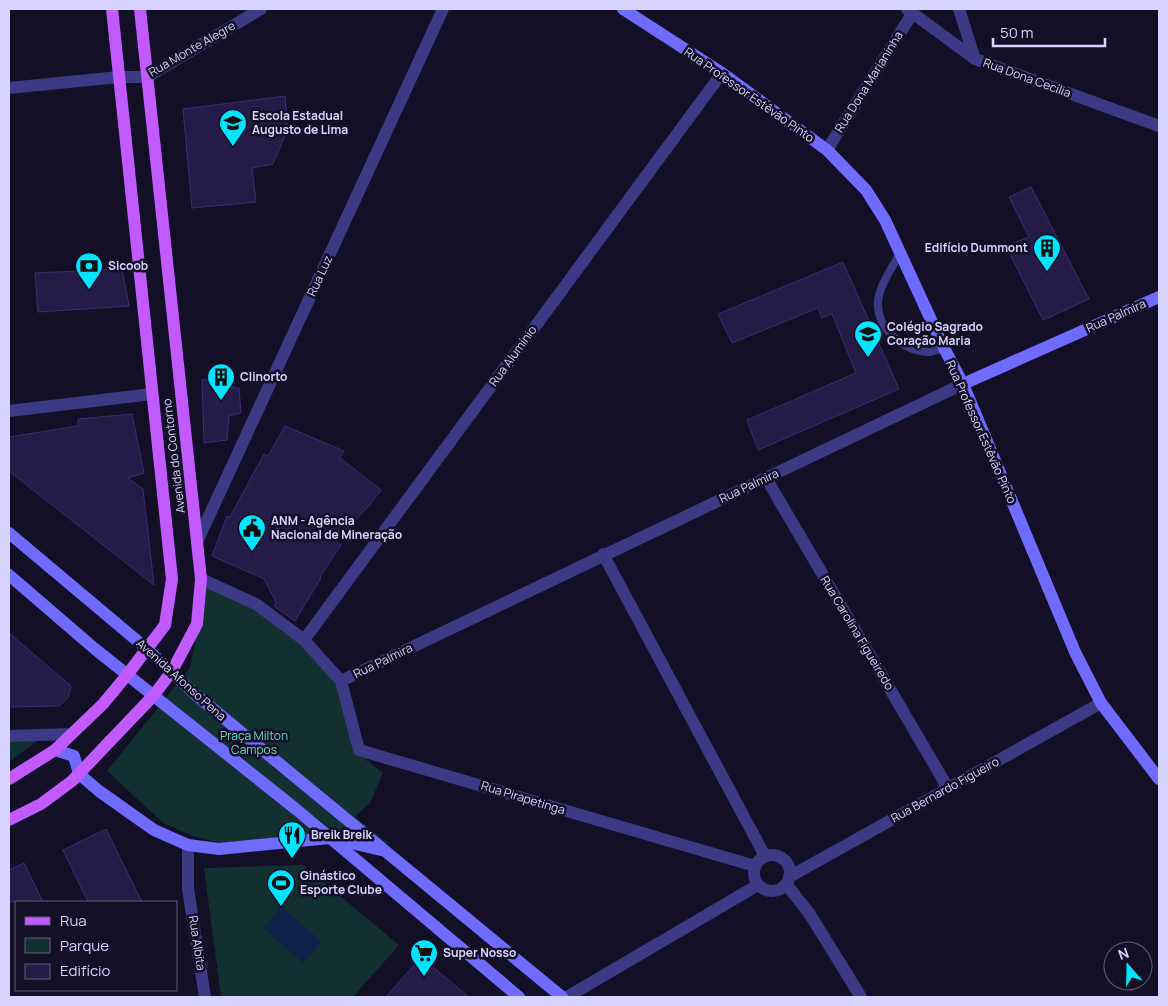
<svg xmlns="http://www.w3.org/2000/svg" width="1168" height="1006" font-family="Manrope,sans-serif">
	<style>
		.green { fill: #12302f }
		.water { fill: #0c2248 }
		.building { fill: #241b47; stroke: #3b2d73 }
		.lines { fill: none; stroke-linecap: round; stroke-linejoin: round }
		.lane { stroke: #3d3a85; stroke-width: 8 }
		.street { stroke: #3d3a85; stroke-width: 12 }
		.secondary { stroke: #6f6bff; stroke-width: 12 }
		.primary { stroke: #c25bff; stroke-width: 12 }
		.labels { text-anchor: middle; stroke-width: 5; stroke-linejoin: round; paint-order: stroke }
		.street-label { font-size: 12px; fill: #d9d4ff; stroke: #130f26 }
		.poi-label { font-size: 12px; font-weight: bold; fill: #d9d4ff; stroke: #130f26; text-anchor: start }
		.park-label { font-size: 12px; fill: #5fe0c0; stroke: #130f26 }
	</style>
	<rect width="100%" height="100%" fill="#130f26"/>
	<g class="green">
		<polygon points="206,586 254,604 302,640 339,682 357,753 383,773 370,803 355,817 388,843 282,838 221,843 193,836 163,823 107,771 190,668"/>
		<polygon points="40,739 9,762 9,740"/>
		<polygon points="303,865 399,945 353,997 221,997 204,868"/>
	</g>
	<polygon class="water" points="281,906 322,942 303,963 263,928"/>
	<g class="building">
		<polygon points="285,96 288,129 273,164 252,168 256,202 192,208 183,109"/>
		<polygon points="1031,187 1089,299 1043,320 1006,246 1029,237 1009,197"/>
		<polygon points="843,262 899,389 758,450 747,420 856,373 832,314 822,318 818,308 732,343 718,314"/>
		<polygon points="122,269 129,306 38,312 35,273"/>
		<polygon points="232,376 233,388 239,388 241,413 229,416 227,440 204,443 202,380"/>
		<polygon points="132,414 144,473 128,478 143,489 154,585 9,471 9,437 78,426 78,419"/>
		<polygon points="285,426 344,451 340,458 381,490 367,508 336,541 341,545 320,577 321,578 295,621 274,606 276,602 264,579 212,556 227,516 230,517 264,454 268,456"/>
		<polygon points="9,633 71,686 68,698 59,706 9,707"/>
		<polygon points="106,829 142,902 88,902 63,850"/>
		<polygon points="24,863 43,902 9,902 9,870"/>
		<polygon points="421,957 469,997 386,997"/>
	</g>
	<g class="lines">
		<path class="lane" d="M900,253C893,267 879,285 878,302C877,329 903,351 929,352C933,352 939,349 944,348"/>
		<g class="street">
			<polyline points="907,9 975,59 1159,126"/>
			<polyline points="959,9 975,59"/>
			<polyline points="9,88 119,77 147,77 261,9"/>
			<polyline points="827,150 912,14"/>
			<polyline points="9,411 152,394"/>
			<polyline points="766,478 948,788"/>
			<polyline points="197,542 443,9"/>
			<polyline points="603,554 765,856"/>
			<polyline points="201,579 256,604 304,640 341,681 359,750 755,866"/>
			<polyline points="304,640 722,73"/>
			<polyline points="341,681 963,384"/>
			<polyline points="9,736 71,734"/>
			<polyline points="188,845 188,889 205,997"/>
			<circle cx="772" cy="873" r="18"/>
			<polyline points="789,877 1101,703"/>
			<polyline points="786,884 809,913 861,997"/>
			<polyline points="567,997 758,885"/>
		</g>
		<g class="secondary">
			<polyline points="623,9 722,73 827,150 866,190 885,220 944,348 963,384 1075,652 1101,703 1159,779"/>
			<polyline points="963,384 1159,297"/>
			<polyline points="9,533 147,649 196,695 562,997"/>
			<polyline points="9,575 95,649 297,810 519,997"/>
			<polyline points="55,750 74,756 79,774 99,791 154,830 188,845 219,849 330,838 381,850"/>
		</g>
		<g class="primary">
			<polyline points="9,779 55,750 103,704 127,675 165,625 172,579 112,9"/>
			<polyline points="9,820 41,804 72,781 154,695 172,671 197,624 201,579 140,9"/>
		</g>
	</g>
	<defs>
		<g id="school-pin" transform="scale(1.4375)"><path d="M0 17L-7.5 6A9.5 9.5 0 1 1 7.5 6Z" fill="#00e5ff" stroke="#130f26"/><path d="M0-5L7-2L0 1L-7-2ZM-4 1L0 2.5L4 1V4Q0 6-4 4Z" fill="#111"/></g>
		<g id="building-pin" transform="scale(1.4375)"><path d="M0 17L-7.5 6A9.5 9.5 0 1 1 7.5 6Z" fill="#00e5ff" stroke="#130f26"/><path d="M-4-6H4V6H1V3H-1V6H-4ZM-2.5-4.3h1.7v1.8h-1.7ZM.8-4.3h1.7v1.8H.8ZM-2.5-1h1.7V.8h-1.7ZM.8-1h1.7V.8H.8Z" fill="#111"/></g>
		<g id="bank-pin" transform="scale(1.4375)"><path d="M0 17L-7.5 6A9.5 9.5 0 1 1 7.5 6Z" fill="#00e5ff" stroke="#130f26"/><path d="M-6-4H6V4H-6ZM0-2.3a2.3 2.3 0 1 0 0 4.6a2.3 2.3 0 1 0 0-4.6Z" fill="#111"/></g>
		<g id="civic-pin" transform="scale(1.4375)"><path d="M0 17L-7.5 6A9.5 9.5 0 1 1 7.5 6Z" fill="#00e5ff" stroke="#130f26"/><path d="M-.6-6.5H3V-4.5H.6V-3L4-1V1h2V6H-6V1h2V-1L-.6-3ZM-1.2 2.5V6h2.4V2.5Z" fill="#111"/></g>
		<g id="restaurant-pin" transform="scale(1.4375)"><path d="M0 17L-7.5 6A9.5 9.5 0 1 1 7.5 6Z" fill="#00e5ff" stroke="#130f26"/><path d="M-5-6h1v4h1v-4h1v4h1v-4h1v5L-1.5 .5V6h-2V.5L-5-1ZM5-6V6H3V1.5H1.5Q1.5-4 5-6Z" fill="#111"/></g>
		<g id="stadium-pin" transform="scale(1.4375)"><path d="M0 17L-7.5 6A9.5 9.5 0 1 1 7.5 6Z" fill="#00e5ff" stroke="#130f26"/><path d="M0-5a6.5 5 0 1 0 0 10a6.5 5 0 1 0 0-10ZM-3.5-1.8h7v3.6h-7Z" fill="#111"/></g>
		<g id="supermarket-pin" transform="scale(1.4375)"><path d="M0 17L-7.5 6A9.5 9.5 0 1 1 7.5 6Z" fill="#00e5ff" stroke="#130f26"/><path d="M-6-5.5h2.5l.6 2H6L4.5 2H-2.5L-4.4-4H-6ZM-1.5 3.2a1.3 1.3 0 1 0 .1 0ZM3 3.2a1.3 1.3 0 1 0 .1 0Z" fill="#111"/></g>
	</defs>
	<g fill-rule="evenodd">
		<use href="#school-pin" x="233" y="123"/>
		<use href="#building-pin" x="1047" y="248"/>
		<use href="#bank-pin" x="89" y="266"/>
		<use href="#school-pin" x="868" y="334"/>
		<use href="#building-pin" x="221" y="377"/>
		<use href="#civic-pin" x="252" y="528"/>
		<use href="#restaurant-pin" x="292" y="835"/>
		<use href="#stadium-pin" x="281" y="883"/>
		<use href="#supermarket-pin" x="424" y="953"/>
	</g>
	<g class="labels">
		<g class="street-label">
			<text transform="translate(192 49) rotate(-30)" y="4">Rua Monte Alegre</text>
			<text transform="translate(1027 78) rotate(20)" y="4">Rua Dona Cecília</text>
			<text transform="translate(869 82) rotate(-58)" y="4">Rua Dona Marianinha</text>
			<text transform="translate(749 95) rotate(35)" y="4">Rua Professor Estêvão Pinto</text>
			<text transform="translate(320 276) rotate(-65)" y="4">Rua Luz</text>
			<text transform="translate(1116 316) rotate(-24)" y="4">Rua Palmira</text>
			<text transform="translate(513 356) rotate(-54)" y="4">Rua Alumínio</text>
			<text transform="translate(981 432) rotate(66)" y="4">Rua Professor Estêvão Pinto</text>
			<text transform="translate(174 456) rotate(-97)" y="4">Avenida do Contorno</text>
			<text transform="translate(749 486) rotate(-25)" y="4">Rua Palmira</text>
			<text transform="translate(857 633) rotate(59)" y="4">Rua Carolina Figueiredo</text>
			<text transform="translate(383 661) rotate(-26)" y="4">Rua Palmira</text>
			<text transform="translate(181 680) rotate(42)" y="4">Avenida Afonso Pena</text>
			<text transform="translate(945 790) rotate(-29)" y="4">Rua Bernardo Figueiro</text>
			<text transform="translate(523 798) rotate(17)" y="4">Rua Pirapetinga</text>
			<text transform="translate(197 943) rotate(81)" y="4">Rua Albita</text>
		</g>
		<g class="poi-label">
			<text x="252" y="120">Escola Estadual<tspan x="252" dy="14">Augusto de Lima</tspan></text>
			<text x="1028" y="252" text-anchor="end">Edifício Dummont</text>
			<text x="108" y="270">Sicoob</text>
			<text x="887" y="331">Colégio Sagrado<tspan x="887" dy="14">Coração Maria</tspan></text>
			<text x="240" y="381">Clinorto</text>
			<text x="271" y="525">ANM - Agência<tspan x="271" dy="14">Nacional de Mineração</tspan></text>
			<text x="311" y="839">Breik Breik</text>
			<text x="300" y="880">Ginástico<tspan x="300" dy="14">Esporte Clube</tspan></text>
			<text x="443" y="957">Super Nosso</text>
		</g>
		<g class="park-label">
			<text x="254" y="740">Praça Milton<tspan x="254" dy="14">Campos</tspan></text>
		</g>
	</g>
	<rect width="1168" height="1006" fill="none" stroke="#d9d4ff" stroke-width="20"/>
	<rect x="15" y="901" width="162" height="90" fill="#130f26" stroke="#625e7d"/>
	<rect x="25" y="917" width="25" height="8" fill="#c25bff" stroke="#625e7d"/>
	<text x="60" y="926" font-size="15" fill="#d9d4ff">Rua</text>
	<rect x="25" y="938" width="25" height="15" fill="#12302f" stroke="#625e7d"/>
	<text x="60" y="951" font-size="15" fill="#d9d4ff">Parque</text>
	<rect x="25" y="964" width="25" height="15" fill="#241b47" stroke="#625e7d"/>
	<text x="60" y="976" font-size="15" fill="#d9d4ff">Edifício</text>
	<g transform="translate(1128 966) rotate(340)"><circle r="24" fill="#130f26" stroke="#625e7d"/>
	<path d="M0-4L9 19L0 12L-9 19Z" fill="#00e5ff"/>
	<text y="-8" font-size="14" font-weight="bold" text-anchor="middle" fill="#d9d4ff">N</text>
	</g>
	<path d="M993 38v8h112v-8" fill="none" stroke="#d9d4ff" stroke-width="2.5"/>
	<text x="1000" y="38" font-size="15" fill="#d9d4ff" stroke="#130f26" stroke-width="4" paint-order="stroke">50 m</text>
</svg>
